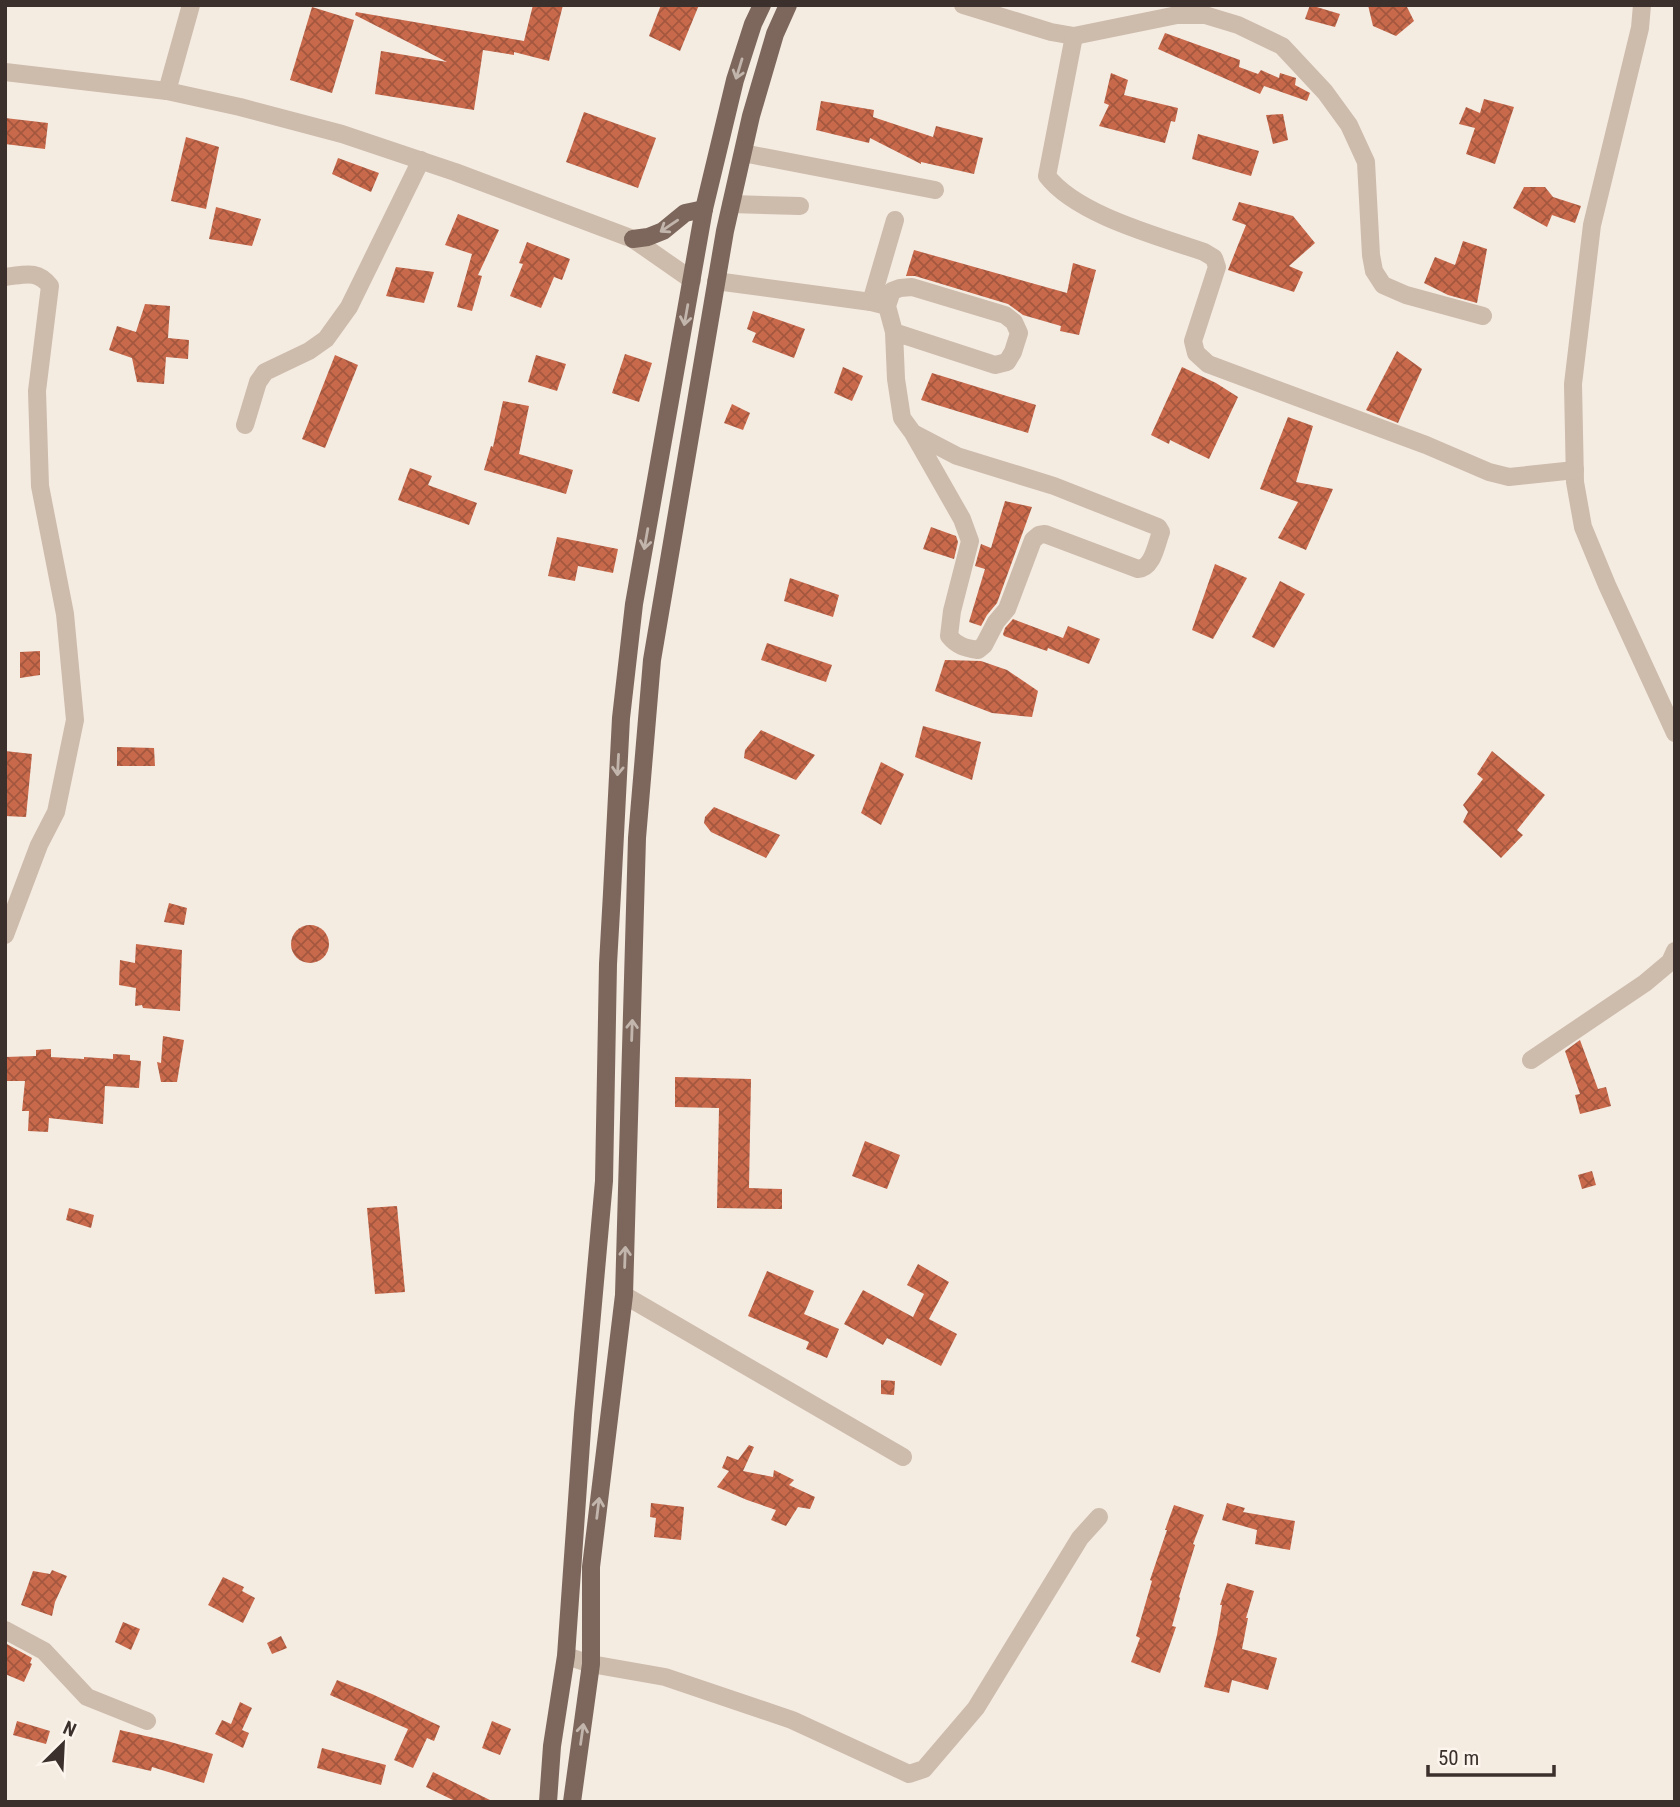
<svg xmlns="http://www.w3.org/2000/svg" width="1680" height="1807" font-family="'Roboto Condensed',sans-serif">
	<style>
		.building { fill: url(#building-cross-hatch) }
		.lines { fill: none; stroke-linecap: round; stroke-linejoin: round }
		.minor { stroke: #cdbbac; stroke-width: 18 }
		.major { stroke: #7d675c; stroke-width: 18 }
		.oneway { stroke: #c2b5ac }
	</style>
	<defs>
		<pattern id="building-cross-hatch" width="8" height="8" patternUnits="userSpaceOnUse" patternTransform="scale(1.75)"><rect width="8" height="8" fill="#c8694b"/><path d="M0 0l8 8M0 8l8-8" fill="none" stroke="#a4573f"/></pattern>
	</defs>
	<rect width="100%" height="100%" fill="#f4ebe1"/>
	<g class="building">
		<polygon points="533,5 563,5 549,61 514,52 514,55 483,50 474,110 375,94 381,51 447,62 355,15 356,12 524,41"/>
		<polygon points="661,5 699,5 680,51 649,36"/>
		<polygon points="1310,5 1340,14 1335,27 1305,19"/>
		<polygon points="1368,5 1406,5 1414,21 1396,36 1373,26"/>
		<polygon points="312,7 354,20 332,93 290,80"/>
		<polygon points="1165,33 1240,60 1239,67 1258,74 1261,70 1279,78 1280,73 1296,78 1295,85 1310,93 1307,101 1264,86 1260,94 1158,49"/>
		<polygon points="1111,73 1128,80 1124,95 1178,108 1175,122 1171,121 1165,143 1099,126 1109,105 1104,103"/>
		<polygon points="1484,99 1514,107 1495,164 1466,154 1475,128 1459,124 1466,107 1480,113"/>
		<polygon points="821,101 874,110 873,117 933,137 936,126 983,138 974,174 921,162 921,164 870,138 869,143 816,130"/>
		<polygon points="584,112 656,138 638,188 566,162"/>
		<polygon points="1283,114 1288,140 1273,144 1266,115"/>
		<polygon points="5,118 48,123 45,149 5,144"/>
		<polygon points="1198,134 1259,151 1251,176 1192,159"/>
		<polygon points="186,137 219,147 206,209 171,201"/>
		<polygon points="338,158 379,173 371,192 332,174"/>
		<polygon points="1524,187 1545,187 1553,197 1581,206 1575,223 1552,215 1547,227 1513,208"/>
		<polygon points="1239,202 1293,216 1315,243 1289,266 1303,272 1294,292 1228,270 1246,225 1232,220"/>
		<polygon points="216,207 261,219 252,246 209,239"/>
		<polygon points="458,214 499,230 478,275 482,276 472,311 457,307 472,254 445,245"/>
		<polygon points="1463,241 1487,249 1477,303 1448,295 1424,283 1435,257 1455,265"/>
		<polygon points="527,242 570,259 562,280 554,277 541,308 510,296 523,264 519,263"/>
		<polygon points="914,250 1067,293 1073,263 1096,270 1079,335 1060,331 1061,326 1023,315 1008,304 915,276 906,276"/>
		<polygon points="396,267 434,272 424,303 386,296"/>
		<polygon points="145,304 170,306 168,338 189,340 188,359 166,357 164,384 137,382 132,358 109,350 117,326 136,332"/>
		<polygon points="753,311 805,329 794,358 752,342 756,333 747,329"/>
		<polygon points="1397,351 1422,369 1398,423 1366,410"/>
		<polygon points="625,354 652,363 639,402 612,393"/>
		<polygon points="335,355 358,365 325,448 302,439"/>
		<polygon points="536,355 566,364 557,391 528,382"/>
		<polygon points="843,367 863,376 852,401 834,393"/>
		<polygon points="1182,367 1216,383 1238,397 1209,459 1170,440 1169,444 1151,435"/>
		<polygon points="932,373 1036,405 1028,433 921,400"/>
		<polygon points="503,401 529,406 519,454 573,470 566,494 484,470 491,446 493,447"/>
		<polygon points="732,404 750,413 743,430 724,423"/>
		<polygon points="1288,417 1313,426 1296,482 1333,489 1306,550 1278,538 1298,502 1260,489"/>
		<polygon points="410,468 432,476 428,485 477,503 469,525 398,500"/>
		<polygon points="1005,501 1032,507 997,603 987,615 981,626 969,622 985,569 975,566 981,544 991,548"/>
		<polygon points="931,527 956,536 958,542 954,559 923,549"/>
		<polygon points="557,537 618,549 613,573 578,566 575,581 548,576"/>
		<polygon points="1215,564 1247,578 1213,639 1192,630"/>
		<polygon points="790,578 839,595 833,617 784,601"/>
		<polygon points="1280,581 1305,594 1274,648 1252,637"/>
		<polygon points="1013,619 1063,638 1068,626 1100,639 1089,664 1048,648 1047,651 1004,636 1003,634 1005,628"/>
		<polygon points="767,643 832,665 826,682 761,660"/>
		<polygon points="40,651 40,675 20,678 20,652"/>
		<polygon points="945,660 981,661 1007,670 1038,691 1032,717 992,713 935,691"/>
		<polygon points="923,726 981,742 972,780 915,757"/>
		<polygon points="761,730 815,755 796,780 744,758 745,750"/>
		<polygon points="117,747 154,748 155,766 117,766"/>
		<polygon points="5,751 32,754 26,817 5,816"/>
		<polygon points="1492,751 1545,795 1517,830 1523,835 1501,858 1463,822 1468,812 1463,805 1483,779 1477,774"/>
		<polygon points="881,762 904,774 881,825 861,813"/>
		<polygon points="714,807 780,835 766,858 711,832 704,823 705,817"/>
		<polygon points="169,903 187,908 184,925 164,922"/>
		<circle cx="310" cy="944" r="19"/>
		<polygon points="136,944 182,950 180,1011 143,1008 142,1005 135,1006 136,988 119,985 120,960 135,963"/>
		<polygon points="163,1036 184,1040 177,1082 161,1082 157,1062 161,1063"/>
		<polygon points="1580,1040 1598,1089 1606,1087 1611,1106 1580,1114 1575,1095 1580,1094 1565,1051"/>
		<polygon points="51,1049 51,1057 84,1059 84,1057 113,1059 113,1054 130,1055 130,1060 141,1061 139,1088 105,1086 103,1124 49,1118 48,1132 28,1131 29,1111 22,1111 25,1081 5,1081 5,1057 36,1056 36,1050"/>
		<polygon points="675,1077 751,1079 749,1188 782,1189 782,1209 717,1208 719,1108 675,1107"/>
		<polygon points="865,1141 900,1155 887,1189 852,1176"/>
		<polygon points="1592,1171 1596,1185 1582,1189 1578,1175"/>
		<polygon points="397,1206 405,1292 375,1294 367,1208"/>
		<polygon points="69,1208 94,1215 91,1228 66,1220"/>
		<polygon points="918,1264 949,1282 929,1319 957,1334 941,1366 887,1338 883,1345 844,1324 863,1290 913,1317 924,1294 907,1285"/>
		<polygon points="767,1271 814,1291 804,1314 839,1329 827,1358 806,1349 809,1342 748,1316"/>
		<polygon points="881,1380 895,1381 894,1395 881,1394"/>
		<polygon points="749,1445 754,1447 743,1471 773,1477 774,1470 794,1480 789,1485 815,1497 810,1509 798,1507 786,1526 771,1520 776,1510 747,1500 717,1487 729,1471 722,1468 727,1456 738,1460"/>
		<polygon points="651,1503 684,1507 681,1540 654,1537 656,1518 650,1517"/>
		<polygon points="1227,1503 1245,1508 1243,1512 1295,1521 1290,1550 1255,1544 1257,1530 1222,1520"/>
		<polygon points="1174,1505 1204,1515 1193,1544 1195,1545 1179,1597 1180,1598 1172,1626 1176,1627 1160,1673 1131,1662 1140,1638 1136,1636 1152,1581 1150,1580 1167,1530 1165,1530"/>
		<polygon points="52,1570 67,1576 55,1602 52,1616 21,1605 33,1571 50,1574"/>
		<polygon points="223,1577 244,1587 242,1591 255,1598 243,1623 208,1605"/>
		<polygon points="1227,1583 1254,1591 1246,1618 1248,1618 1242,1649 1277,1658 1268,1690 1232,1680 1229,1693 1204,1687 1217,1635 1222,1605 1220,1605"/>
		<polygon points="123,1622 140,1629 131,1650 115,1642"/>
		<polygon points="281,1636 287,1648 272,1654 267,1643"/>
		<polygon points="5,1643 32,1658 30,1663 32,1664 24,1682 5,1674"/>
		<polygon points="337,1680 372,1694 440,1726 434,1741 427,1738 413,1768 394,1760 408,1729 330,1695"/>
		<polygon points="240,1702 252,1708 242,1730 249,1733 243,1748 215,1734 222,1720 231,1724"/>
		<polygon points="17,1721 50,1731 46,1744 13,1735"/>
		<polygon points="492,1721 511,1729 500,1755 482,1748"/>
		<polygon points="120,1730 167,1741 213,1754 204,1783 152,1767 151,1771 112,1762"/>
		<polygon points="322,1748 386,1765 381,1785 317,1768"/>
		<polygon points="433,1772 494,1802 457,1802 426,1787"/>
	</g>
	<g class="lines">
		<g class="minor">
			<polyline points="963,5 1051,32 1074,36 1177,15 1205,15 1238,25 1282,46 1325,92 1349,125 1366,162 1371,255 1374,271 1383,285 1406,295 1483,316"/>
			<polyline points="1642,5 1640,28 1592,225 1573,384 1575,482 1583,527 1607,585 1675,733"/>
			<path d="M1074,36L1047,176C1077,215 1158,236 1204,252L1214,258L1217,267L1193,341L1196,353L1208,364L1426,445L1489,472L1509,477L1575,470"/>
			<polyline points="5,72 167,91 240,107 342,134 455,172 633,239 692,280"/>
			<polyline points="167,91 191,5"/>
			<polyline points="743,153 935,190"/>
			<polyline points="731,204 800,206"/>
			<path d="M5,277C24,275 37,269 50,286L37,391L40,486L65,614L75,720L56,812L39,845L5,935"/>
			<polyline points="716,281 871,302 887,306"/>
			<polyline points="871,302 895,220"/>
			<path d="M894,332L995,365L1007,362L1013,352L1019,333L1014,322L1005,315L912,287L900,288L892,291L887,306L894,332L896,379L902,418L913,433L962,519L970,541L952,611L949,636C957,646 965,648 978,650L984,645L996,622L1007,609L1033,540L1039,535L1045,534L1138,569C1153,568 1156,545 1161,532L1158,527L1054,486L957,456L913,433"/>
			<polyline points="245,425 258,382 265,372 309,351 326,339 349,307 421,160"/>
			<polyline points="1531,1060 1645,983 1670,962 1675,951"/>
			<polyline points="624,1295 903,1457"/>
			<polyline points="5,1630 44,1651 87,1697 147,1721"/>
			<polyline points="566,1656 591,1664 665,1677 792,1720 909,1774 924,1769 976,1708 1080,1538 1099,1517"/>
		</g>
		<g class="major">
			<polyline points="633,239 648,237 663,231 685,213 704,209"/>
			<polyline points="548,1802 552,1746 566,1656 583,1415 604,1181 608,964 612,893 621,718 634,604 704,209 735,80 753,24 762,5"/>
			<polyline points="572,1802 591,1664 591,1567 624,1295 637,838 652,660 725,231 751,116 775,34 788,5"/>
		</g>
	</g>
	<defs><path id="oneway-shaft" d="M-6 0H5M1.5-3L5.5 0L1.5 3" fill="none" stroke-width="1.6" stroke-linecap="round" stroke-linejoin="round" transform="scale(1.75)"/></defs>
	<g class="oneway">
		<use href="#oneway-shaft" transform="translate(739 69) rotate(107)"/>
		<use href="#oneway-shaft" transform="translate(669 226) rotate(146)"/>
		<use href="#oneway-shaft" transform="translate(686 315) rotate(100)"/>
		<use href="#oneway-shaft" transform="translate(646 539) rotate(100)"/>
		<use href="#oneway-shaft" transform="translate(618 765) rotate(93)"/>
		<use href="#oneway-shaft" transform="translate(632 1030) rotate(-88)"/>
		<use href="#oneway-shaft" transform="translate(625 1257) rotate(-88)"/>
		<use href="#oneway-shaft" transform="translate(598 1508) rotate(-83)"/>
		<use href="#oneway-shaft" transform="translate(582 1734) rotate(-82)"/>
	</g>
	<rect width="1680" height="1807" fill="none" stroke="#3b302b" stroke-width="14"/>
	<g transform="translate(63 1744) rotate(24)" stroke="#fbf5ee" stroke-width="5" paint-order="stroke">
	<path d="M0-5L12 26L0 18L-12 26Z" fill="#3b302b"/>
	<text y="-10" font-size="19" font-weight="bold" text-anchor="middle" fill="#3b302b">N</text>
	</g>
	<path d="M1428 1765v10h126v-10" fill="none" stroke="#3b302b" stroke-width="3.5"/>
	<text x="1438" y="1765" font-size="21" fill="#3b302b" stroke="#fbf5ee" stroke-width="5" paint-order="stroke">50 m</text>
</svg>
